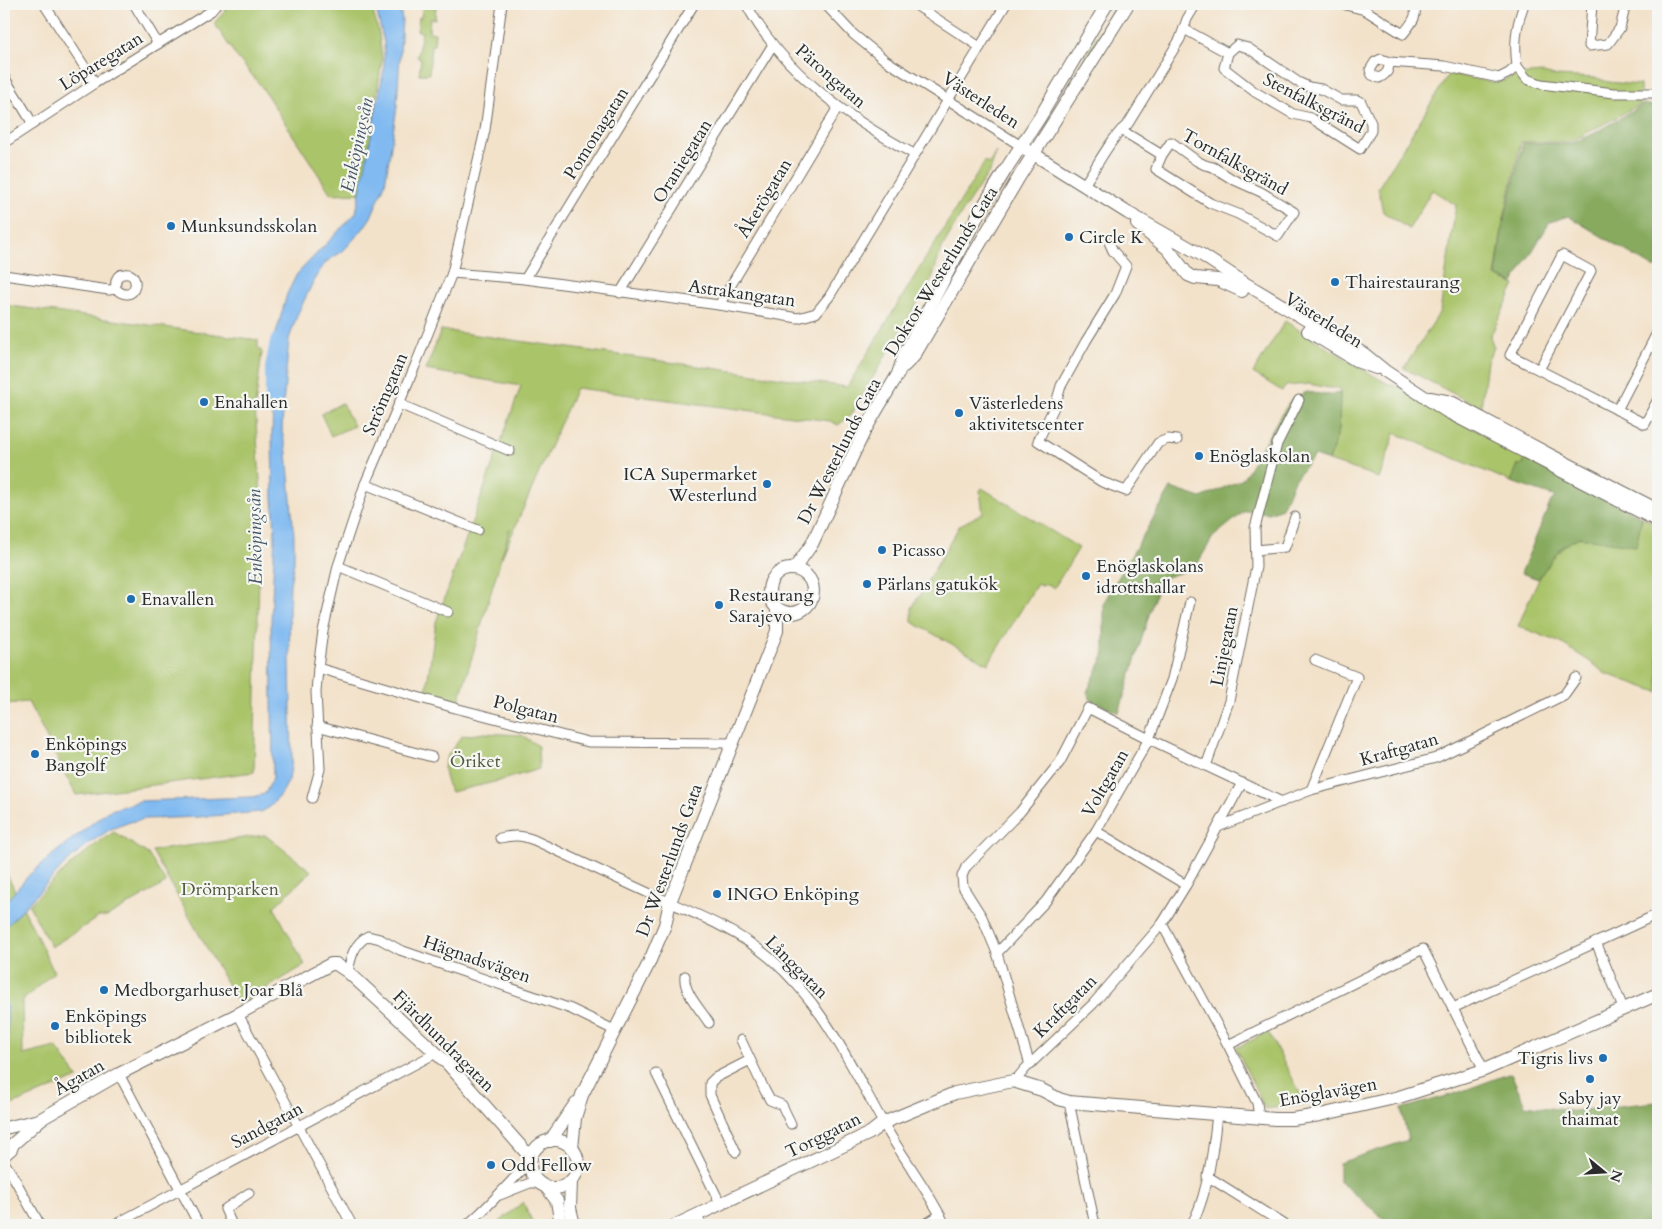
<svg xmlns="http://www.w3.org/2000/svg" width="1662" height="1229" font-family="Cardo,serif">
	<style>
		.green { fill: #aac46a; stroke: #6a784a }
		.forest { fill: #87aa5e; stroke: #596a44 }
		.water { fill: #80baf1; stroke: #56728e }
		.lines { fill: none; stroke-linecap: round; stroke-linejoin: round }
		.river { stroke: #80baf1; stroke-width: 18 }
		.street-casing { stroke: #716b63; stroke-width: 11 }
		.secondary-casing { stroke: #716b63; stroke-width: 14 }
		.street { stroke: #fff; stroke-width: 9 }
		.secondary { stroke: #fff; stroke-width: 12 }
		.poi-dot { fill: #1f6fb2; stroke: #f6f6f2; stroke-width: 2 }
		.labels { text-anchor: middle; stroke-width: 4.5; stroke-linejoin: round; paint-order: stroke }
		.street-label { font-size: 18px; fill: #2b2b2b; stroke: #f6f6f2 }
		.poi-label { font-size: 18px; fill: #2b2b2b; stroke: #f6f6f2; text-anchor: start }
		.park-label { font-size: 18px; fill: #51593e; stroke: #f6f6f2 }
		.water-label { font-size: 19px; font-style: italic; fill: #445666; stroke: #f6f6f2 }
	</style>
	<rect width="100%" height="100%" fill="#f6f6f2"/>
	<filter id="ink" filterUnits="userSpaceOnUse"><feTurbulence type="fractalNoise" baseFrequency=".02" numOctaves="2"/><feDisplacementMap in="SourceGraphic" scale="10" xChannelSelector="R" yChannelSelector="G"/><feConvolveMatrix kernelMatrix="1 2 1 2 8 2 1 2 1" color-interpolation-filters="sRGB"/></filter>
	<filter id="wash" filterUnits="userSpaceOnUse"><feTurbulence type="fractalNoise" baseFrequency=".0096" numOctaves="4" result="noise"/><feDisplacementMap in="SourceGraphic" scale="20" xChannelSelector="R" yChannelSelector="G"/><feGaussianBlur stdDeviation="1.12" result="paint"/><feColorMatrix in="noise" values="0 0 0 0 0 0 0 0 0 0 0 0 0 0 0 0 0 1.4 0 .05"/><feComposite in="paint" operator="in"/></filter>
	<g filter="url(#wash)">
		<rect width="100%" height="100%" fill="#f3e2ca"/>
		<g class="green">
			<polygon points="224,4 371,4 379,34 382,60 362,193 331,194 261,86 236,56 214,23 226,10"/>
			<polygon points="1116,4 1120,4 1070,87 1068,86"/>
			<polygon points="423,6 436,7 435,19 430,18 429,32 435,33 434,45 431,45 429,74 419,74 421,58 417,57 422,32 417,31 419,17 421,17"/>
			<polygon points="1543,73 1555,76 1597,78 1608,82 1640,85 1641,104 1570,142 1521,142 1503,222 1495,276 1515,285 1490,337 1494,347 1487,361 1481,408 1404,368 1440,312 1456,205 1432,190 1409,229 1383,212 1378,188 1449,74 1497,83 1516,75"/>
			<polygon points="996,152 991,169 964,209 942,248 932,278 850,416 838,425 830,421 576,388 502,557 510,528 459,701 426,692 436,622 521,386 426,370 441,330 847,387 985,161 989,164"/>
			<polygon points="4,305 258,340 258,347 262,352 255,407 261,496 254,772 76,795 28,702 4,704"/>
			<polygon points="1285,321 1357,366 1390,385 1400,387 1525,457 1522,466 1518,465 1511,482 1395,433 1379,479 1369,474 1329,461 1339,429 1340,388 1329,388 1309,384 1286,386 1282,391 1253,373"/>
			<polygon points="342,403 354,426 331,436 321,414"/>
			<polygon points="982,488 1079,548 1054,588 1048,584 1041,586 1037,584 988,664 912,622 912,608 960,525 983,513 980,491"/>
			<path d="M1642,517L1658,525V692L1604,673L1595,665L1561,643L1518,626C1530,599 1547,548 1578,538C1585,535 1625,544 1635,546Z"/>
			<path d="M484,733L522,735L538,746L539,769L499,781L451,792C438,764 444,760 462,736Z"/>
			<path d="M114,832L148,854L166,883L107,917H99L51,947L29,905C56,878 82,852 114,832Z"/>
			<polygon points="265,835 311,871 274,907 305,965 239,1005 152,851"/>
			<polygon points="4,868 54,972 22,1001 23,1055 56,1047 78,1078 4,1108"/>
			<polygon points="1268,1032 1306,1104 1265,1109 1236,1048"/>
			<polygon points="523,1202 534,1225 496,1225"/>
		</g>
		<g class="forest">
			<polygon points="1644,104 1658,107 1658,268 1654,268 1568,216 1550,222 1513,283 1496,276 1502,230 1523,143 1570,144 1591,135"/>
			<polygon points="1307,392 1326,395 1340,393 1339,429 1329,461 1314,456 1294,480 1282,508 1269,513 1245,511 1213,537 1195,568 1160,579 1119,713 1091,700 1087,692 1104,655 1104,602 1171,488 1201,498 1243,479 1280,416 1293,398"/>
			<polygon points="1525,457 1642,517 1636,546 1579,537 1561,547 1538,579 1521,573 1551,501 1556,497 1511,482 1518,464 1522,466"/>
			<polygon points="1511,1073 1525,1105 1573,1111 1656,1102 1658,1104 1658,1225 1391,1225 1339,1181 1339,1163 1408,1140 1401,1109 1457,1093"/>
		</g>
		<g class="water">
			<polygon points="375,4 399,4 402,19 397,107 385,184 371,217 363,229 343,251 326,262 315,278 298,313 289,339 283,405 282,432 287,452 294,536 294,562 290,584 289,610 292,760 289,780 283,791 270,807 261,812 199,817 145,819 130,822 111,829 91,842 67,862 4,929 4,904 29,875 56,852 108,811 140,801 252,797 265,794 273,778 271,622 275,533 273,498 272,435 275,337 287,294 297,274 356,213 384,69 384,43"/>
			<polygon points="4,998 7,1007 9,1089 4,1098"/>
		</g>
		<g class="lines">
			<polyline class="river" points="274,400 274,368 279,342"/>
		</g>
	</g>
	<g filter="url(#ink)">
		<g class="lines">
			<g class="street-casing">
				<g id="street">
					<polyline points="44,4 95,83"/>
					<polyline points="134,4 158,44"/>
					<path d="M746,4C783,72 847,118 914,154"/>
					<polyline points="825,4 853,34 885,60 1021,146"/>
					<polyline points="914,4 980,47"/>
					<path d="M1342,4L1365,10L1403,34C1410,25 1421,14 1412,4"/>
					<polyline points="1592,4 1589,46 1608,44 1620,28 1626,4"/>
					<polyline points="1184,29 1228,53 1224,68 1255,92 1293,114 1311,118 1360,149 1371,131 1371,123 1361,102 1357,100 1341,100 1321,89 1309,87 1298,82 1248,48 1237,45 1228,53"/>
					<path d="M1389,62C1389,71 1387,74 1379,78L1372,75L1370,70L1375,62L1381,59L1389,62L1444,66L1499,78L1509,73L1517,66C1514,42 1516,27 1524,4"/>
					<polyline points="1517,66 1527,79 1541,84 1614,93 1658,93"/>
					<polyline points="4,77 33,124"/>
					<polyline points="1121,130 1162,155 1156,169 1210,203 1238,214 1278,236 1294,212 1261,192 1232,179 1213,167 1205,165 1197,161 1171,142 1162,155"/>
					<polyline points="4,143 95,83 211,11 217,4"/>
					<path d="M1083,186C1097,167 1110,138 1128,124L1180,39L1187,19L1196,4"/>
					<polyline points="1109,242 1113,251 1126,266 1115,294 1086,341 1061,386 1056,403 1038,441 1102,482 1126,491 1158,443 1168,439 1177,440"/>
					<polyline points="452,273 525,279 719,305 798,318 816,313 829,297 1006,4"/>
					<path d="M4,275L109,290L116,289C136,307 143,271 124,274C116,274 115,282 116,289"/>
					<polyline points="525,279 694,4"/>
					<polyline points="620,293 772,46"/>
					<polyline points="719,305 838,107"/>
					<polyline points="1539,370 1591,271 1562,255 1510,355 1645,424 1658,399"/>
					<polyline points="399,404 510,451"/>
					<polyline points="1617,410 1658,331"/>
					<polyline points="365,484 478,530"/>
					<polyline points="1256,550 1285,547 1295,517"/>
					<polyline points="338,566 448,612"/>
					<polyline points="318,668 455,708 588,742 732,743"/>
					<polyline points="317,726 432,757"/>
					<polyline points="1206,766 1229,701 1256,567 1255,528 1277,444 1299,400"/>
					<polyline points="1311,790 1357,677 1315,660"/>
					<polyline points="312,798 320,769 316,692 318,668 323,631 338,566 365,484 415,366 452,273 485,130 502,4"/>
					<polyline points="1218,827 1311,790 1436,758 1564,695 1576,678"/>
					<polyline points="1096,831 1186,885"/>
					<path d="M500,838C513,835 521,835 534,840C575,859 616,878 657,897C696,914 737,930 770,958C824,1004 852,1068 886,1128C905,1161 929,1191 945,1225"/>
					<polyline points="1162,924 1228,1045 1257,1103 1259,1117"/>
					<polyline points="1596,942 1623,1008"/>
					<polyline points="997,953 1046,901 1058,884 1096,831 1149,739 1172,679 1190,602"/>
					<path d="M348,972C351,956 354,944 368,936L380,939L400,950L571,1009L614,1030"/>
					<path d="M685,976C683,992 701,1010 709,1023"/>
					<polyline points="1453,1008 1658,914"/>
					<polyline points="238,1014 352,1225"/>
					<polyline points="741,1040 765,1091 770,1100 782,1105 791,1124"/>
					<polyline points="1228,1045 1423,949 1484,1070"/>
					<polyline points="1030,1065 997,953 982,917 963,887 962,876 966,867 1020,812 1060,762 1088,708 1149,739 1282,802"/>
					<polyline points="656,1073 720,1203"/>
					<polyline points="119,1074 199,1225"/>
					<polyline points="1015,1081 1025,1069 1093,1004 1162,924 1186,885 1242,783"/>
					<polyline points="1069,1102 1095,1225"/>
					<polyline points="736,1152 710,1095 710,1083 715,1078 750,1060"/>
					<polyline points="4,1162 13,1176 40,1225"/>
					<polyline points="1207,1176 1285,1225"/>
					<polyline points="500,1195 530,1183 539,1183"/>
					<polyline points="696,1216 702,1225"/>
					<polyline points="114,1225 436,1053"/>
					<polyline points="232,1225 225,1209 249,1193"/>
					<path d="M467,1225C490,1206 509,1182 530,1162"/>
					<polyline points="924,1225 940,1215"/>
					<path d="M1191,1225C1207,1200 1214,1144 1217,1114"/>
				</g>
			</g>
			<g class="secondary-casing">
				<g id="secondary">
					<polyline points="1021,146 1128,213 1202,255 1246,284 1364,354 1385,371 1446,411 1658,521"/>
					<polyline points="1137,224 1168,249 1188,275 1195,278 1218,280 1242,291"/>
					<polyline points="1308,331 1359,362 1376,368"/>
					<polyline points="904,366 914,356 1019,177 1128,4"/>
					<polyline points="1430,398 1451,402 1550,455 1658,510"/>
					<circle cx="791" cy="591" r="22"/>
					<polyline points="794,569 812,544 853,455 865,430 898,374 905,353 978,215 1006,169 1040,117 1107,4"/>
					<polyline points="5,1128 39,1120"/>
					<circle cx="554" cy="1164" r="24"/>
					<polyline points="550,1141 576,1103"/>
					<polyline points="572,1149 575,1118 582,1095 648,965 665,925 670,902 777,631 777,609"/>
					<polyline points="4,1155 11,1149 13,1144 41,1119 119,1074 238,1014 331,964 336,964 348,972 448,1064 531,1158"/>
					<polyline points="571,1181 570,1208 574,1225"/>
					<polyline points="547,1188 557,1201 561,1225"/>
					<polyline points="676,1225 870,1133 883,1123 955,1093 1013,1081 1042,1090 1059,1099 1069,1102 1275,1119 1292,1119 1320,1115 1399,1097 1484,1070 1658,994"/>
				</g>
			</g>
			<use href="#street" class="street"/>
			<use href="#secondary" class="secondary"/>
		</g>
	</g>
	<g class="poi-dot">
		<circle cx="171" cy="226" r="5"/>
		<circle cx="1069" cy="237" r="5"/>
		<circle cx="1335" cy="282" r="5"/>
		<circle cx="204" cy="402" r="5"/>
		<circle cx="959" cy="413" r="5"/>
		<circle cx="1199" cy="456" r="5"/>
		<circle cx="767" cy="484" r="5"/>
		<circle cx="882" cy="550" r="5"/>
		<circle cx="1086" cy="576" r="5"/>
		<circle cx="867" cy="584" r="5"/>
		<circle cx="131" cy="599" r="5"/>
		<circle cx="719" cy="605" r="5"/>
		<circle cx="35" cy="754" r="5"/>
		<circle cx="717" cy="894" r="5"/>
		<circle cx="104" cy="990" r="5"/>
		<circle cx="55" cy="1026" r="5"/>
		<circle cx="1603" cy="1058" r="5"/>
		<circle cx="1590" cy="1079" r="5"/>
		<circle cx="491" cy="1165" r="5"/>
	</g>
	<g class="labels">
		<g class="street-label">
			<text transform="translate(101 61) rotate(-32)" y="6">Löparegatan</text>
			<text transform="translate(831 76) rotate(41)" y="6">Pärongatan</text>
			<text transform="translate(981 100) rotate(33)" y="6">Västerleden</text>
			<text transform="translate(1314 103) rotate(27)" y="6">Stenfalksgränd</text>
			<text transform="translate(596 133) rotate(-58)" y="6">Pomonagatan</text>
			<text transform="translate(682 161) rotate(-58)" y="6">Oraniegatan</text>
			<text transform="translate(1235 162) rotate(29)" y="6">Tornfalksgränd</text>
			<text transform="translate(764 198) rotate(-59)" y="6">Åkerögatan</text>
			<text transform="translate(941 271) rotate(-58)" y="6">Doktor Westerlunds Gata</text>
			<text transform="translate(742 293) rotate(8)" y="6">Astrakangatan</text>
			<text transform="translate(1324 320) rotate(32)" y="6">Västerleden</text>
			<text transform="translate(385 394) rotate(-67)" y="6">Strömgatan</text>
			<text transform="translate(839 451) rotate(-63)" y="6">Dr Westerlunds Gata</text>
			<text transform="translate(1224 646) rotate(-79)" y="6">Linjegatan</text>
			<text transform="translate(526 709) rotate(14)" y="6">Polgatan</text>
			<text transform="translate(1399 749) rotate(-16)" y="6">Kraftgatan</text>
			<text transform="translate(1105 783) rotate(-60)" y="6">Voltgatan</text>
			<text transform="translate(669 860) rotate(-70)" y="6">Dr Westerlunds Gata</text>
			<text transform="translate(477 959) rotate(19)" y="6">Hägnadsvägen</text>
			<text transform="translate(797 967) rotate(45)" y="6">Långgatan</text>
			<text transform="translate(1065 1006) rotate(-45)" y="6">Kraftgatan</text>
			<text transform="translate(444 1041) rotate(45)" y="6">Fjärdhundragatan</text>
			<text transform="translate(79 1077) rotate(-30)" y="6">Ågatan</text>
			<text transform="translate(1328 1092) rotate(-10)" y="6">Enöglavägen</text>
			<text transform="translate(267 1125) rotate(-28)" y="6">Sandgatan</text>
			<text transform="translate(823 1135) rotate(-26)" y="6">Torggatan</text>
		</g>
		<g class="poi-label">
			<text x="181" y="232">Munksundsskolan</text>
			<text x="1079" y="243">Circle K</text>
			<text x="1345" y="288">Thairestaurang</text>
			<text x="214" y="408">Enahallen</text>
			<text x="969" y="409">Västerledens<tspan x="969" dy="21">aktivitetscenter</tspan></text>
			<text x="1209" y="462">Enöglaskolan</text>
			<text x="757" y="480" text-anchor="end">ICA Supermarket<tspan x="757" dy="21">Westerlund</tspan></text>
			<text x="892" y="556">Picasso</text>
			<text x="1096" y="572">Enöglaskolans<tspan x="1096" dy="21">idrottshallar</tspan></text>
			<text x="877" y="590">Pärlans gatukök</text>
			<text x="729" y="601">Restaurang<tspan x="729" dy="21">Sarajevo</tspan></text>
			<text x="141" y="605">Enavallen</text>
			<text x="45" y="750">Enköpings<tspan x="45" dy="21">Bangolf</tspan></text>
			<text x="727" y="900">INGO Enköping</text>
			<text x="114" y="996">Medborgarhuset Joar Blå</text>
			<text x="65" y="1022">Enköpings<tspan x="65" dy="21">bibliotek</tspan></text>
			<text x="1593" y="1064" text-anchor="end">Tigris livs</text>
			<text x="1590" y="1104" text-anchor="middle">Saby jay<tspan x="1590" dy="21">thaimat</tspan></text>
			<text x="501" y="1171">Odd Fellow</text>
		</g>
		<g class="park-label">
			<text x="475" y="767">Öriket</text>
			<text x="230" y="895">Drömparken</text>
		</g>
		<g class="water-label">
			<text transform="translate(356 145) rotate(-78)" y="7">Enköpingsån</text>
			<text transform="translate(254 537) rotate(-91)" y="7">Enköpingsån</text>
		</g>
	</g>
	<rect width="1662" height="1229" fill="none" stroke="#f6f6f2" stroke-width="20"/>
	<g transform="translate(1604 1172) rotate(108)" stroke="#f6f6f2" stroke-width="4" paint-order="stroke">
	<path d="M0-4L9 19L0 12L-9 19Z" fill="#2b2b2b"/>
	<text y="-8" font-size="14" font-weight="bold" text-anchor="middle" fill="#2b2b2b">N</text>
	</g>
</svg>
